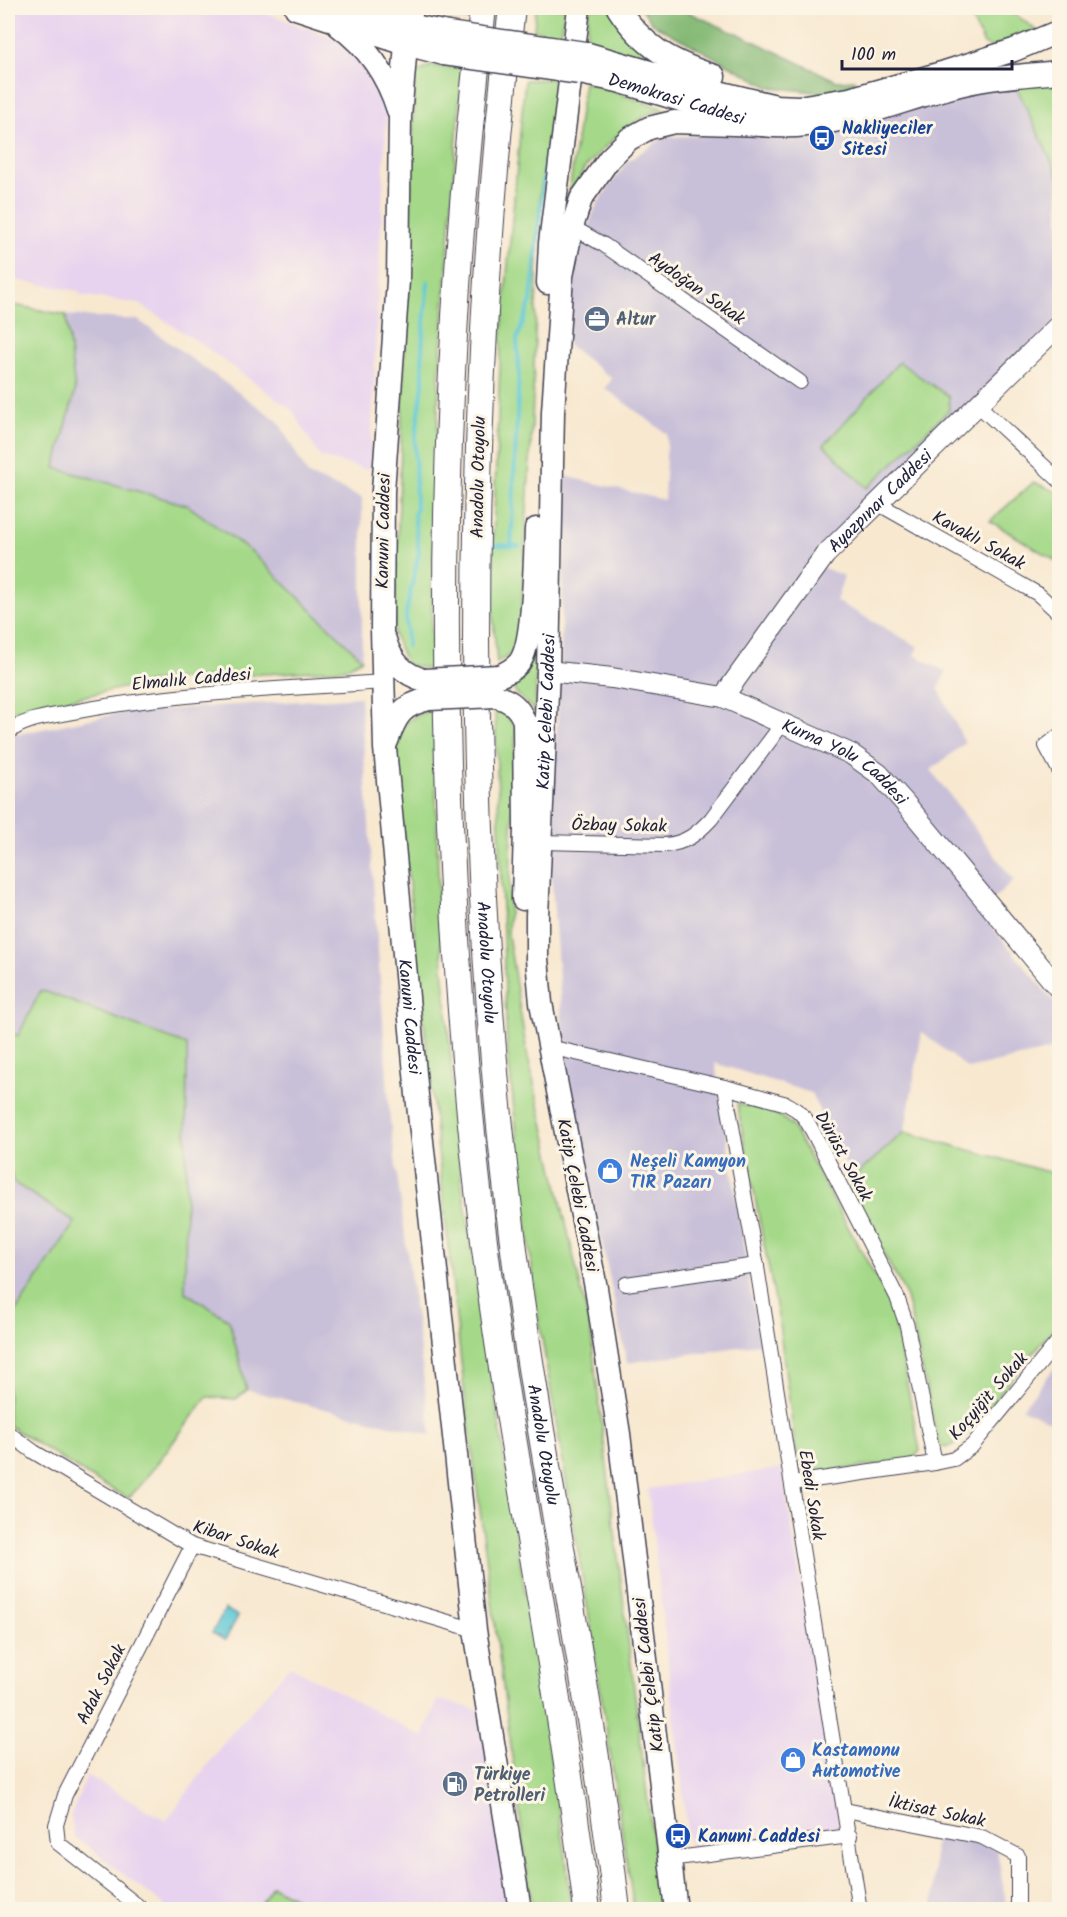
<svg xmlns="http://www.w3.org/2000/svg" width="1067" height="1917" font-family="Kalam,sans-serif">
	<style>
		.built { fill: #e7d2ef }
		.industrial { fill: #c8bfd8 }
		.green { fill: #a5d989; stroke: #647e62; stroke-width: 1.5 }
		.forest { fill: #84b975; stroke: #536e58; stroke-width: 1.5 }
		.water { fill: #5dc8d7; stroke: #407589; stroke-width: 1.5 }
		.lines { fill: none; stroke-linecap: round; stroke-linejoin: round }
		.stream { stroke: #5dc8d7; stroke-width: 4 }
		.street-casing { stroke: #424051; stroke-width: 16 }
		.secondary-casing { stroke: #424051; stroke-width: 22 }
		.primary-casing { stroke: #424051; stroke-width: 25 }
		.highway-casing { stroke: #424051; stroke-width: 28 }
		.street { stroke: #fff; stroke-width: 14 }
		.secondary { stroke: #fff; stroke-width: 20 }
		.primary { stroke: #fff; stroke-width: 22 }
		.highway { stroke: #fff; stroke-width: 26 }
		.primary-bridge-casing { stroke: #424051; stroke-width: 25; stroke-linecap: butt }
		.primary-bridge { stroke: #fff; stroke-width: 22 }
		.labels { text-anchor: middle; stroke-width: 6; stroke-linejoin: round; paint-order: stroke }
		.street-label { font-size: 18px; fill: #22223b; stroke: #fcf5e5 }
		.transit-label { font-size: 18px; font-weight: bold; fill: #164399; stroke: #fcf5e5; text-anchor: start }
		.service-label { font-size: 18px; font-weight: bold; fill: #4e5e75; stroke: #fcf5e5; text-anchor: start }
		.shop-label { font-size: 18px; font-weight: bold; fill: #366cbe; stroke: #fcf5e5; text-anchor: start }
	</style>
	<rect width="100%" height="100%" fill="#fcf5e5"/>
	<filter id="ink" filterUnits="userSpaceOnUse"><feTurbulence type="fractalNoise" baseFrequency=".0167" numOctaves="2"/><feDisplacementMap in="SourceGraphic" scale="12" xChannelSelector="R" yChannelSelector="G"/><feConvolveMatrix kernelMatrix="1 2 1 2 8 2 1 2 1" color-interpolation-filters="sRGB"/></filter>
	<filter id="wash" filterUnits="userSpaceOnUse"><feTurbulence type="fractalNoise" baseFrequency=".008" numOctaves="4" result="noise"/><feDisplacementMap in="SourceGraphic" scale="24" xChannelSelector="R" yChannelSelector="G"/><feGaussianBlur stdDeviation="1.35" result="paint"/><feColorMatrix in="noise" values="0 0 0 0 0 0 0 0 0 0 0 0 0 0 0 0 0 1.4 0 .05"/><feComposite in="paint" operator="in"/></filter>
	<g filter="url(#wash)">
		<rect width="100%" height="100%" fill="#f8e8d0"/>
		<g class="built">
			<polygon points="8,8 253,8 369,52 387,98 370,470 320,457 292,410 197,341 139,304 80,295 79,291 8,279"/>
			<polygon points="782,1468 839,1826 689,1846 648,1489"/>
			<polygon points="290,1666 423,1737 438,1700 480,1710 510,1909 317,1909 273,1886 258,1909 169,1909 74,1836 71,1815 87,1775 166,1821 225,1741"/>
		</g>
		<g class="industrial">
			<polygon points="1015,84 1059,177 1059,318 811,563 844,576 836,601 919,647 915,655 946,672 938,688 965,743 931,770 1014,881 979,911 1059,1008 1059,1048 968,1069 922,1032 904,1136 852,1179 811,1093 715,1063 759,1344 627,1363 565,1061 550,856 561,654 565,476 664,500 667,434 605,388 612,379 567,344 570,287 580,247 597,204 627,162 664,137 807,131 943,97"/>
			<polygon points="66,315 138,320 278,421 308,475 362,498 362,659 253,553 55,468 75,391"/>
			<polygon points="360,697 390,1120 431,1435 247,1390 229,1320 185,1292 187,1044 42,990 18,1036 8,1030 8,725 18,734 126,712"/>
			<polygon points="8,1165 14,1182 75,1222 8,1323"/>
			<polygon points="1059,1362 1059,1425 1022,1409"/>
			<polygon points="935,1834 976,1841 997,1850 1007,1909 933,1910"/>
		</g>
		<g class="green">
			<polygon points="437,8 470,8 468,19 437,16"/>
			<polygon points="536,8 565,8 561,36 534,30"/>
			<polygon points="589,8 611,8 658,63 586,41"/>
			<polygon points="966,8 1007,8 1037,31 992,48 984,44"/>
			<polygon points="430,66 462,68 439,376 430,670 406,664 394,635 415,74"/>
			<polygon points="557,79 540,194 532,424 520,633 513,652 497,663 491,593 501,340 525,80"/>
			<polygon points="584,82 676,113 652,112 625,129 606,146 584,169 568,202"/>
			<polygon points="1059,83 1059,177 1015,84"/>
			<polygon points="8,304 66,315 75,391 55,468 187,505 253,553 362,659 344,669 155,681 15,711 8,718"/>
			<polygon points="899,362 949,397 949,410 867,488 824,445"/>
			<polygon points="1034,482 1059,493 1059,563 990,521"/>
			<polygon points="537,653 535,711 514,691 513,679"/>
			<path d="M434,708L439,919L461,1178L566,1857L571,1909H532L463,1380L395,756C401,723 402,721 434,708Z"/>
			<polygon points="495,710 505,714 516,728 508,935 527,1053 590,1328 661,1909 634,1909 590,1622 536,1303 507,1047"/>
			<polygon points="41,990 187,1045 185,1292 229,1320 247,1390 236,1399 207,1397 140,1486 128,1498 93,1479 8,1425 8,1323 75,1222 13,1182 8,1165 8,1030 18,1036"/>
			<path d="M737,1104C761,1109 773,1108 792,1126L888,1299L893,1312L920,1451L911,1461L811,1473L801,1471L796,1452L778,1316Z"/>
			<polygon points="904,1132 1059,1175 1059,1322 966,1434 957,1443 945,1448 938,1443 911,1316 904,1291 849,1190 852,1179"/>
			<polygon points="272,1886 317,1909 258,1909"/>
		</g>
		<polygon class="forest" points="641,8 688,8 690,13 732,32 737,33 837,81 855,80 856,83 823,93 769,87 653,24"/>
		<polygon class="water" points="225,1609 238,1616 225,1640 212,1633"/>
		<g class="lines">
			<g class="stream">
				<polyline points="493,545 519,546"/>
				<polyline points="511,547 519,372 517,339 531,301 546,157"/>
				<polyline points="407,646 406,614 419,552 414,515 416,511 415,441 423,385 422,348 428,281"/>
			</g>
		</g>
	</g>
	<g filter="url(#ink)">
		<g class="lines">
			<g class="street-casing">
				<g id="street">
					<polyline points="572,227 604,245 800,382"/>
					<polyline points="978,405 1060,481"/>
					<polyline points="877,503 1038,594 1060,614"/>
					<path d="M8,733C23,719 48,717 68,713C171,692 278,690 383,682"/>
					<polyline points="1060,735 1046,746 1060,772"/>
					<path d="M541,842L665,845C686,843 697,834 711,819L783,723"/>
					<polyline points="549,1047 725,1087 787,1104 797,1110 805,1118 813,1132 897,1297 907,1326 935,1463"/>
					<polyline points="725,1087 756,1261 860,1910"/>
					<polyline points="626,1284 757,1265"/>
					<polyline points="8,1433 34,1452 192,1546 475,1630"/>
					<polyline points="792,1483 935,1463 954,1459 972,1446 1060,1339"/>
					<polyline points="845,1810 982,1837 1018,1856 1018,1910"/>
					<polyline points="669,1859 850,1836"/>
					<polyline points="143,1910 58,1843 56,1825 65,1795 192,1546"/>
				</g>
			</g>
			<g class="secondary-casing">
				<g id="secondary">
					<path id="s1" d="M548,671L612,678L723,697L851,754L879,774L904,802L1060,990"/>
					<path id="s2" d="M723,697L825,555L1060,324"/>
				</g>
			</g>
			<g class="primary-casing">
				<g id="primary">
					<polyline points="296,8 406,44 444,54"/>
					<polyline points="351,8 409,25 448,33"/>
					<path id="s3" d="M412,8L406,44L400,117L398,281L383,491L382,630L385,748L417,1095L475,1630L520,1910"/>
					<path d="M618,8C643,47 671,62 714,76"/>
					<path d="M339,26C369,48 387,75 398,110"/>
					<polyline points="585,53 722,93 776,106 798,107 849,99 945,72 1014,50 1060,31"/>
					<path id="s4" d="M580,73L618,81L763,125C831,133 895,101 959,85C993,77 1026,75 1060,72"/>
					<polyline points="548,283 550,243 579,8"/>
					<path d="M385,640C391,661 403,674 424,680"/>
					<path d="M499,676C506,673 513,670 519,663C534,645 535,556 536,529"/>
					<path d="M496,696C511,701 519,707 524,721L525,829L523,899"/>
					<path d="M387,741C396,715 402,705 429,699"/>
					<path id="s5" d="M676,1910L619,1434L596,1288L541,1003L537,959V916L548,671L553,412L562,276L572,227L581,199L609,159L629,139L649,128L674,122L763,125"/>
				</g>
			</g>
			<g class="highway-casing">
				<g id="highway">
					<path d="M483,8C434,411 434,822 482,1225C510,1455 560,1680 587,1910"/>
					<path id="s6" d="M512,8C486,217 476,429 476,641C477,836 487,1031 511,1226C539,1455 590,1680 617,1910"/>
				</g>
			</g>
			<use href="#street" class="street"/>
			<use href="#secondary" class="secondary"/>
			<use href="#primary" class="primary"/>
			<use href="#highway" class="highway"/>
			<g class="primary-bridge-casing">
				<g id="primary-bridge">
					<polyline points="448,33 585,53"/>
					<polyline points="444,54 580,73"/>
					<polyline points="424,680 499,676"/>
					<polyline points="429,699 496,696"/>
				</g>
			</g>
			<use href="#primary-bridge" class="primary-bridge"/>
		</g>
	</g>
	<defs>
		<g id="bus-disc" transform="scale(1.35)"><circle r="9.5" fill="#1a4fb4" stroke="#fcf5e5"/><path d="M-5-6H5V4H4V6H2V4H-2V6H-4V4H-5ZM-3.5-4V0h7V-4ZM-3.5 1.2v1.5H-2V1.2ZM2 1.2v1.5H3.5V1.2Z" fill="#fff"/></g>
		<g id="office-disc" transform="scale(1.35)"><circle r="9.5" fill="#5c6f8a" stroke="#fcf5e5"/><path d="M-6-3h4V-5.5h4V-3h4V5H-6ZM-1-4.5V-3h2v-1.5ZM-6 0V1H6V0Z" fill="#fff"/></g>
		<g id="shop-disc" transform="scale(1.35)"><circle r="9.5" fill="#3f7fe0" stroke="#fcf5e5"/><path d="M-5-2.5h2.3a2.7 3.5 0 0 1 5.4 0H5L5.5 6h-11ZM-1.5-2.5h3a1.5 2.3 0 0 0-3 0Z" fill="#fff"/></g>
		<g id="fuel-disc" transform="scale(1.35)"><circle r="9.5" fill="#5c6f8a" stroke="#fcf5e5"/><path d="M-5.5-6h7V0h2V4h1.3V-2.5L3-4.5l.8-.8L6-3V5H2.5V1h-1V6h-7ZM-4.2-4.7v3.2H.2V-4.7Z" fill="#fff"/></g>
	</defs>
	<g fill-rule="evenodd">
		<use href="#bus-disc" x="822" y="138"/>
		<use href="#office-disc" x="597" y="319"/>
		<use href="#shop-disc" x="610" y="1171"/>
		<use href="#shop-disc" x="793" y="1760"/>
		<use href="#fuel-disc" x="455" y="1784"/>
		<use href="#bus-disc" x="678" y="1836"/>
	</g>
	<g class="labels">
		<g class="street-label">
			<text dy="6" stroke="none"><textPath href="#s4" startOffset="100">Demokrasi Caddesi</textPath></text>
			<text transform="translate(697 288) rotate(35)" y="6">Aydoğan Sokak</text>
			<text transform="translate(478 477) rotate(-89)" y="6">Anadolu Otoyolu</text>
			<text dy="6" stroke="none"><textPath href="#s2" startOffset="252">Ayazpınar Caddesi</textPath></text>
			<text transform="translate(383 531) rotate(-89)" y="6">Kanuni Caddesi</text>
			<text transform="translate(979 540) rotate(29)" y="6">Kavaklı Sokak</text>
			<text transform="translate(191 679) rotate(-5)" y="6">Elmalık Caddesi</text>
			<text dy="6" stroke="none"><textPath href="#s5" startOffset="1209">Katip Çelebi Caddesi</textPath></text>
			<text dy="6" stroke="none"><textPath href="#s1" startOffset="316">Kurna Yolu Caddesi</textPath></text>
			<text transform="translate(619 825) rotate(1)" y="6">Özbay Sokak</text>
			<text dy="6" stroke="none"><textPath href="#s6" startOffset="956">Anadolu Otoyolu</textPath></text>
			<text dy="6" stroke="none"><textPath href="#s3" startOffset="1011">Kanuni Caddesi</textPath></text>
			<text transform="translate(844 1156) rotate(61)" y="6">Dürüst Sokak</text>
			<text transform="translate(578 1195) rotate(79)" y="6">Katip Çelebi Caddesi</text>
			<text transform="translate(988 1396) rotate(-49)" y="6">Koçyiğit Sokak</text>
			<text dy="6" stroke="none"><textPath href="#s6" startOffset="1442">Anadolu Otoyolu</textPath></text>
			<text transform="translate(812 1495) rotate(81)" y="6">Ebedi Sokak</text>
			<text transform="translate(236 1539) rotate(18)" y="6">Kibar Sokak</text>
			<text transform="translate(648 1675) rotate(-97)" y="6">Katip Çelebi Caddesi</text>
			<text transform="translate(101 1684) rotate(-63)" y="6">Adak Sokak</text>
			<text transform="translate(937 1811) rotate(12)" y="6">İktisat Sokak</text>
		</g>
		<g class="transit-label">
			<text x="842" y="134">Nakliyeciler<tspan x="842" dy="21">Sitesi</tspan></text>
			<text x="698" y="1842">Kanuni Caddesi</text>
		</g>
		<g class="service-label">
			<text x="616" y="325">Altur</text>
			<text x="474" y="1780">Türkiye<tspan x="474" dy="21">Petrolleri</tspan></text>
		</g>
		<g class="shop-label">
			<text x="630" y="1167">Neşeli Kamyon<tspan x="630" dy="21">TIR Pazarı</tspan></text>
			<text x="812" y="1756">Kastamonu<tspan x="812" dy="21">Automotive</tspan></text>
		</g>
	</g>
	<rect width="1067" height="1917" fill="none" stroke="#fcf5e5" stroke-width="30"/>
	<path d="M842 60v9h170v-9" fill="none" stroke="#22223b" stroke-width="3"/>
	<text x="851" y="60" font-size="18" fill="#22223b" stroke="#fcf5e5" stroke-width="4.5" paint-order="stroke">100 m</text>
</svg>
